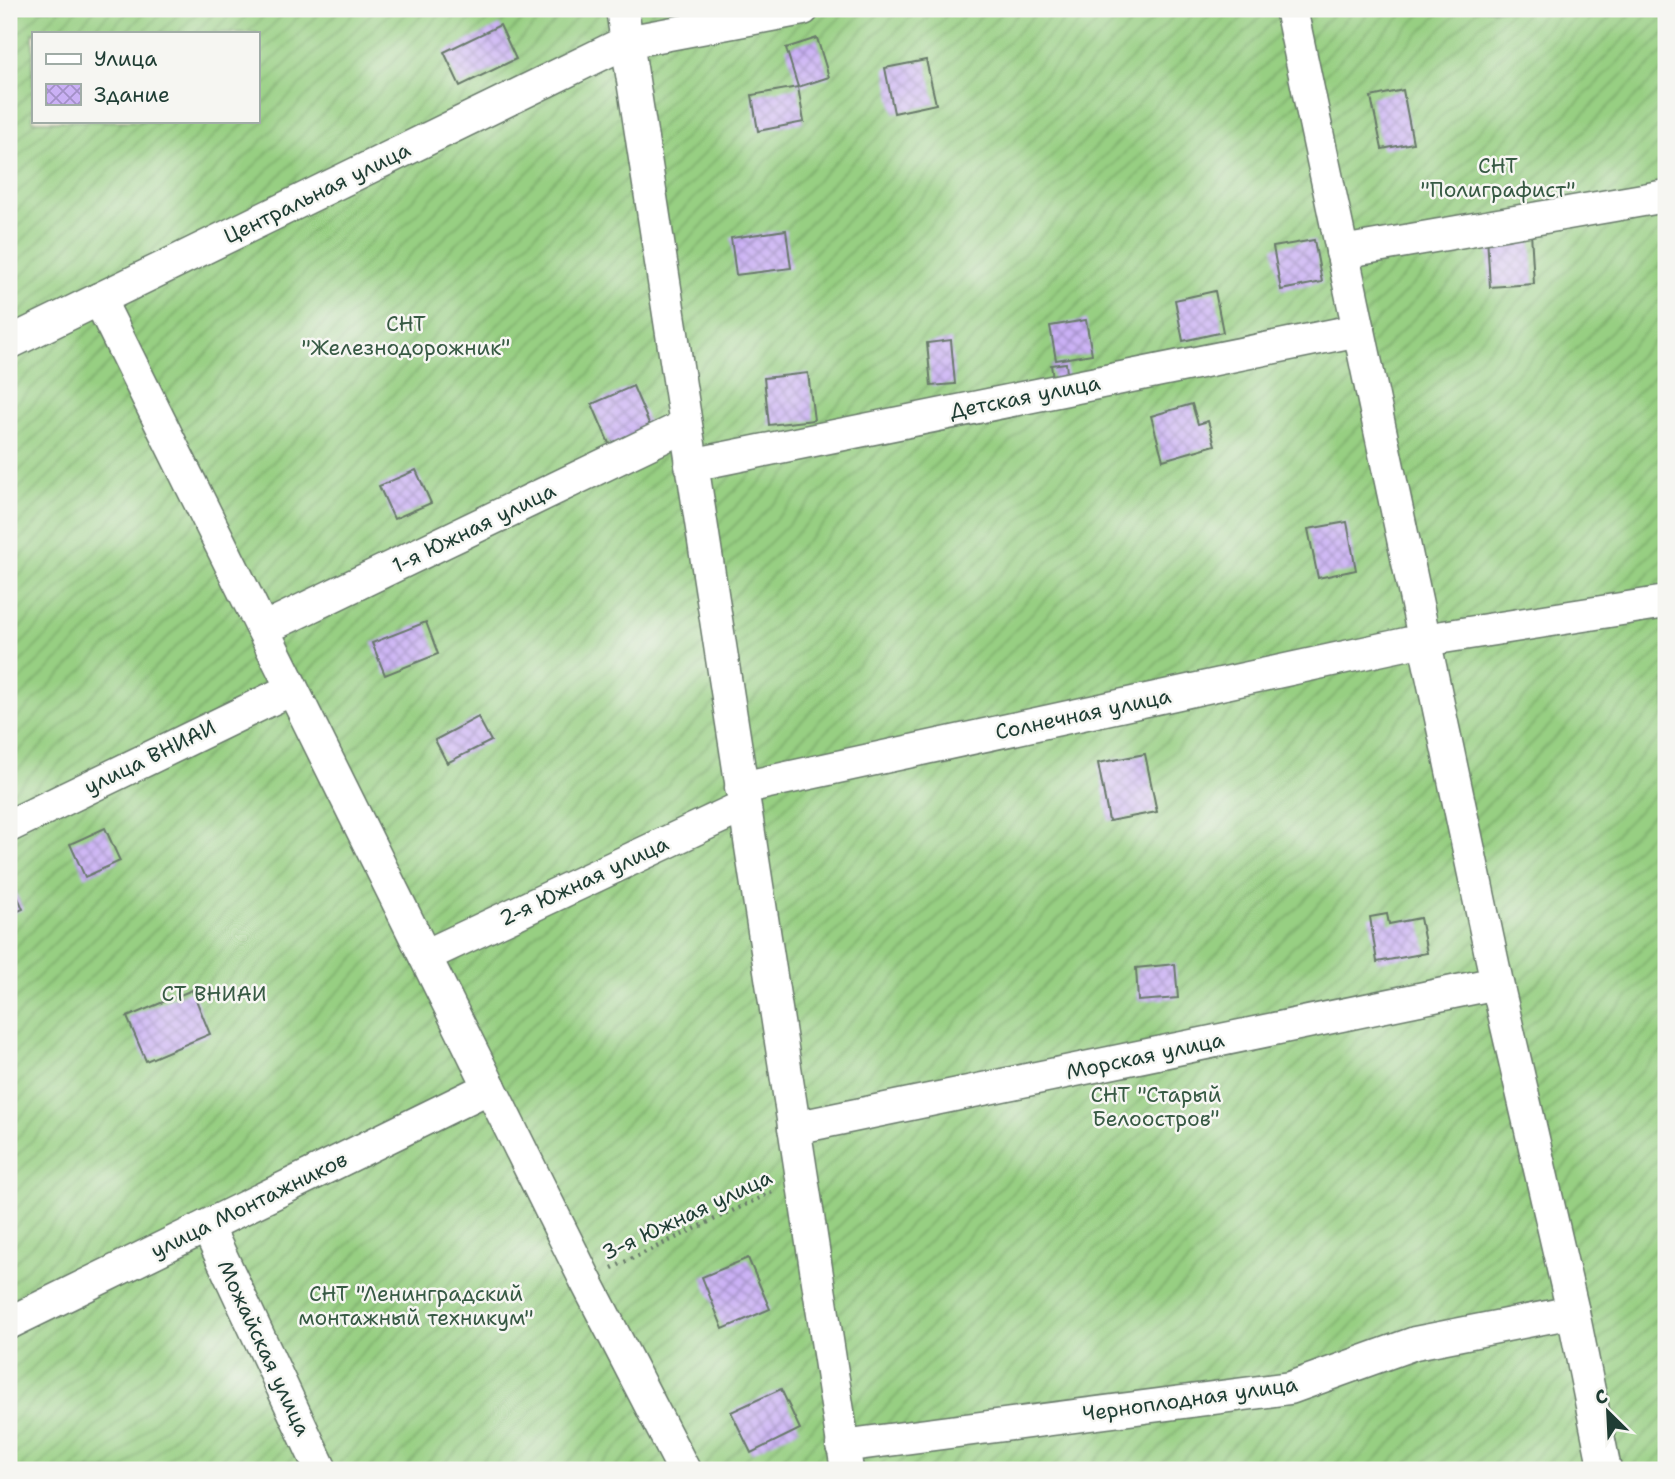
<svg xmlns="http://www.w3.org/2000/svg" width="1675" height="1479" font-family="'Shantell Sans',sans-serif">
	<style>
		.garden { fill: url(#garden-furrows); stroke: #5b865b; stroke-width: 2; fill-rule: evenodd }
		.building { fill: url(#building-cross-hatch) }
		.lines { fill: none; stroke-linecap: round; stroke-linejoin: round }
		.street-casing { stroke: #68796b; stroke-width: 35 }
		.path { stroke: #68796b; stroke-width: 4.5; stroke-dasharray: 2 5; stroke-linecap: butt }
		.street { stroke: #fff; stroke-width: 32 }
		.labels { text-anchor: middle; stroke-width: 5; stroke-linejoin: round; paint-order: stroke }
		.park-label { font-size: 21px; fill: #375a44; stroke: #f6f6f2 }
		.street-label { font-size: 21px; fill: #1f3d34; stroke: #f6f6f2 }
	</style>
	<defs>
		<pattern id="garden-furrows" width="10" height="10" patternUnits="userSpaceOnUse" patternTransform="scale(1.75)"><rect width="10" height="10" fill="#97cf82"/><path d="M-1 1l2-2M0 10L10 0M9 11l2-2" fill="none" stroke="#7ba96b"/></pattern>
		<pattern id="building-cross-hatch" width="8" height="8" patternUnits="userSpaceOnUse" patternTransform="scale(1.75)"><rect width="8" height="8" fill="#cab0f5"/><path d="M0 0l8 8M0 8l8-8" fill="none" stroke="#a390c7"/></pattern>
	</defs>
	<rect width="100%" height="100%" fill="#f6f6f2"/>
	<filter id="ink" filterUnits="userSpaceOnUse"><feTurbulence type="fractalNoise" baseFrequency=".0143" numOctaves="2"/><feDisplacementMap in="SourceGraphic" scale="14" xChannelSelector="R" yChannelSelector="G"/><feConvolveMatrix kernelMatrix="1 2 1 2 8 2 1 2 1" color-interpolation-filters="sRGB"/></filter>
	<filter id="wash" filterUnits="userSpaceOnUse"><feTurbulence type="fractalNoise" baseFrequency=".00686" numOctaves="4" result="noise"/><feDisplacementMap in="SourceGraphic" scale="28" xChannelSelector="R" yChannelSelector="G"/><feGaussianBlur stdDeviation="1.57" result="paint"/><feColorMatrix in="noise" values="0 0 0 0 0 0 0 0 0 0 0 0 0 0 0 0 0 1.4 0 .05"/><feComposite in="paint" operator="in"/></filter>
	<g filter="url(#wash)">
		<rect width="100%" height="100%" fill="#efe8d2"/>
		<path class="garden" d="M9,9H1666V1470H9ZM33,33H257V121H33Z"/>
		<g id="blocks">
			<g class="building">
				<polygon points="500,25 516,59 460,86 444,52"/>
				<polygon points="817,38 829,77 798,87 804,122 758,131 752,95 798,87 786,48"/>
				<polygon points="926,60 936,104 894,113 885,68"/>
				<polygon points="1403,90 1413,143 1382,149 1371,97"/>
				<polygon points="786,230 791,268 736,275 731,238"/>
				<polygon points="1531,232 1534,284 1490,287 1487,235"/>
				<polygon points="1314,240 1322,282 1281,290 1273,247"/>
				<polygon points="1215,291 1223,332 1183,341 1175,300"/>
				<polygon points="1086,320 1092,354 1056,360 1050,326"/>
				<polygon points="951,340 955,384 931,386 927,343"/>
				<polygon points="1066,363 1068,383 1054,385 1051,365"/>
				<polygon points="808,373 814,420 769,425 764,378"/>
				<polygon points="633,386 651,428 610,446 592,404"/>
				<polygon points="1192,404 1198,424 1208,421 1215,445 1163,460 1151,416"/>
				<polygon points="416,470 431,503 394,519 379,486"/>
				<polygon points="1347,522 1356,570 1318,578 1308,529"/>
				<polygon points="426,622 438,654 385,675 372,643"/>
				<polygon points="478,717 491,741 447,763 435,740"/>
				<polygon points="1145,754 1157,812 1109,821 1098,763"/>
				<polygon points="105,828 120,861 85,877 70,844"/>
				<polygon points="11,881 23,909 9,915 9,882"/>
				<polygon points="1387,914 1389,924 1420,918 1427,953 1377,962 1370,917"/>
				<polygon points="1175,964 1178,998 1138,1001 1136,968"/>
				<polygon points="192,990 210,1034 146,1061 127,1017"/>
				<polygon points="748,1258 770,1309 723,1329 702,1277"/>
				<polygon points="781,1389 800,1429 751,1453 731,1412"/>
			</g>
		</g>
	</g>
	<g filter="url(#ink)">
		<use href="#blocks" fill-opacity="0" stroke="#68796b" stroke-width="2"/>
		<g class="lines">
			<g class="street-casing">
				<g id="street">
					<polyline points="622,9 847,1470"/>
					<polyline points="1291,9 1497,983 1573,1312 1605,1470"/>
					<polyline points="1342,252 1666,196"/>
					<polyline points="99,299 586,1281 684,1470"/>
					<polyline points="9,343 626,42 803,9"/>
					<polyline points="691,465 1359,330"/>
					<polyline points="263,629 685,426"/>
					<polyline points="741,788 1424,640 1666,602"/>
					<polyline points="9,826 292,689"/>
					<polyline points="425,956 744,806"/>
					<polyline points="794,1128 1497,983"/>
					<polyline points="207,1226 321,1470"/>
					<polyline points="9,1323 490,1087"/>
					<polyline points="842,1446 1290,1388 1415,1343 1573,1312"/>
				</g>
			</g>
			<polyline class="path" points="612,1268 772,1192"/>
			<use href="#street" class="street"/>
		</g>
	</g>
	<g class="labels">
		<g class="park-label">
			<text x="1498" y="173">СНТ<tspan x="1498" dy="24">"Полиграфист"</tspan></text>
			<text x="406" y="331">СНТ<tspan x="406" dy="24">"Железнодорожник"</tspan></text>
			<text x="214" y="1001">СТ ВНИАИ</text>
			<text x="1156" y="1102">СНТ "Старый<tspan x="1156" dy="24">Белоостров"</tspan></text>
			<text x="416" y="1301">СНТ "Ленинградский<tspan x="416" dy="24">монтажный техникум"</tspan></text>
		</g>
		<g class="street-label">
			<text transform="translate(317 193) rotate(-26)" y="7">Центральная улица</text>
			<text transform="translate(1025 397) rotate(-11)" y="7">Детская улица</text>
			<text transform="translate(474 528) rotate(-26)" y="7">1-я Южная улица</text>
			<text transform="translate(1083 714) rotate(-12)" y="7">Солнечная улица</text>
			<text transform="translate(150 757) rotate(-26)" y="7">улица ВНИАИ</text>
			<text transform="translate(584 881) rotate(-25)" y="7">2-я Южная улица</text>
			<text transform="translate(1145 1056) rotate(-12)" y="7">Морская улица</text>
			<text transform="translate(249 1205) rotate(-26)" y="7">улица Монтажников</text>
			<text transform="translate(687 1215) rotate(-25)" y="7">3-я Южная улица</text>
			<text transform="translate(264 1348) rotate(65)" y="7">Можайская улица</text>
			<text transform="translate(1190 1399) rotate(-8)" y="7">Черноплодная улица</text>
		</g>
	</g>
	<rect width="1675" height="1479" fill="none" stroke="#f6f6f2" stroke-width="35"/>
	<rect x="32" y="32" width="228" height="91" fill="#f6f6f2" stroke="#a0aca6" stroke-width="2"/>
	<rect x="46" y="54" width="35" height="10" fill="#ffffff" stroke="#a0aca6" stroke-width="2"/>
	<text x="94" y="66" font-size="21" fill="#1f3d34">Улица</text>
	<rect x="46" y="84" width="35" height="21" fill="url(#building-cross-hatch)" stroke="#a0aca6" stroke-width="2"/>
	<text x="94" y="102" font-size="21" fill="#1f3d34">Здание</text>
	<g transform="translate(1608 1412) rotate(336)" stroke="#f6f6f2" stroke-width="5" paint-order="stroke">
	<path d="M0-5L12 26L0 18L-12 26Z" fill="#1f3d34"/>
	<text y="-10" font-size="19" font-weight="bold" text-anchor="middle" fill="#1f3d34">С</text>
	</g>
</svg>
